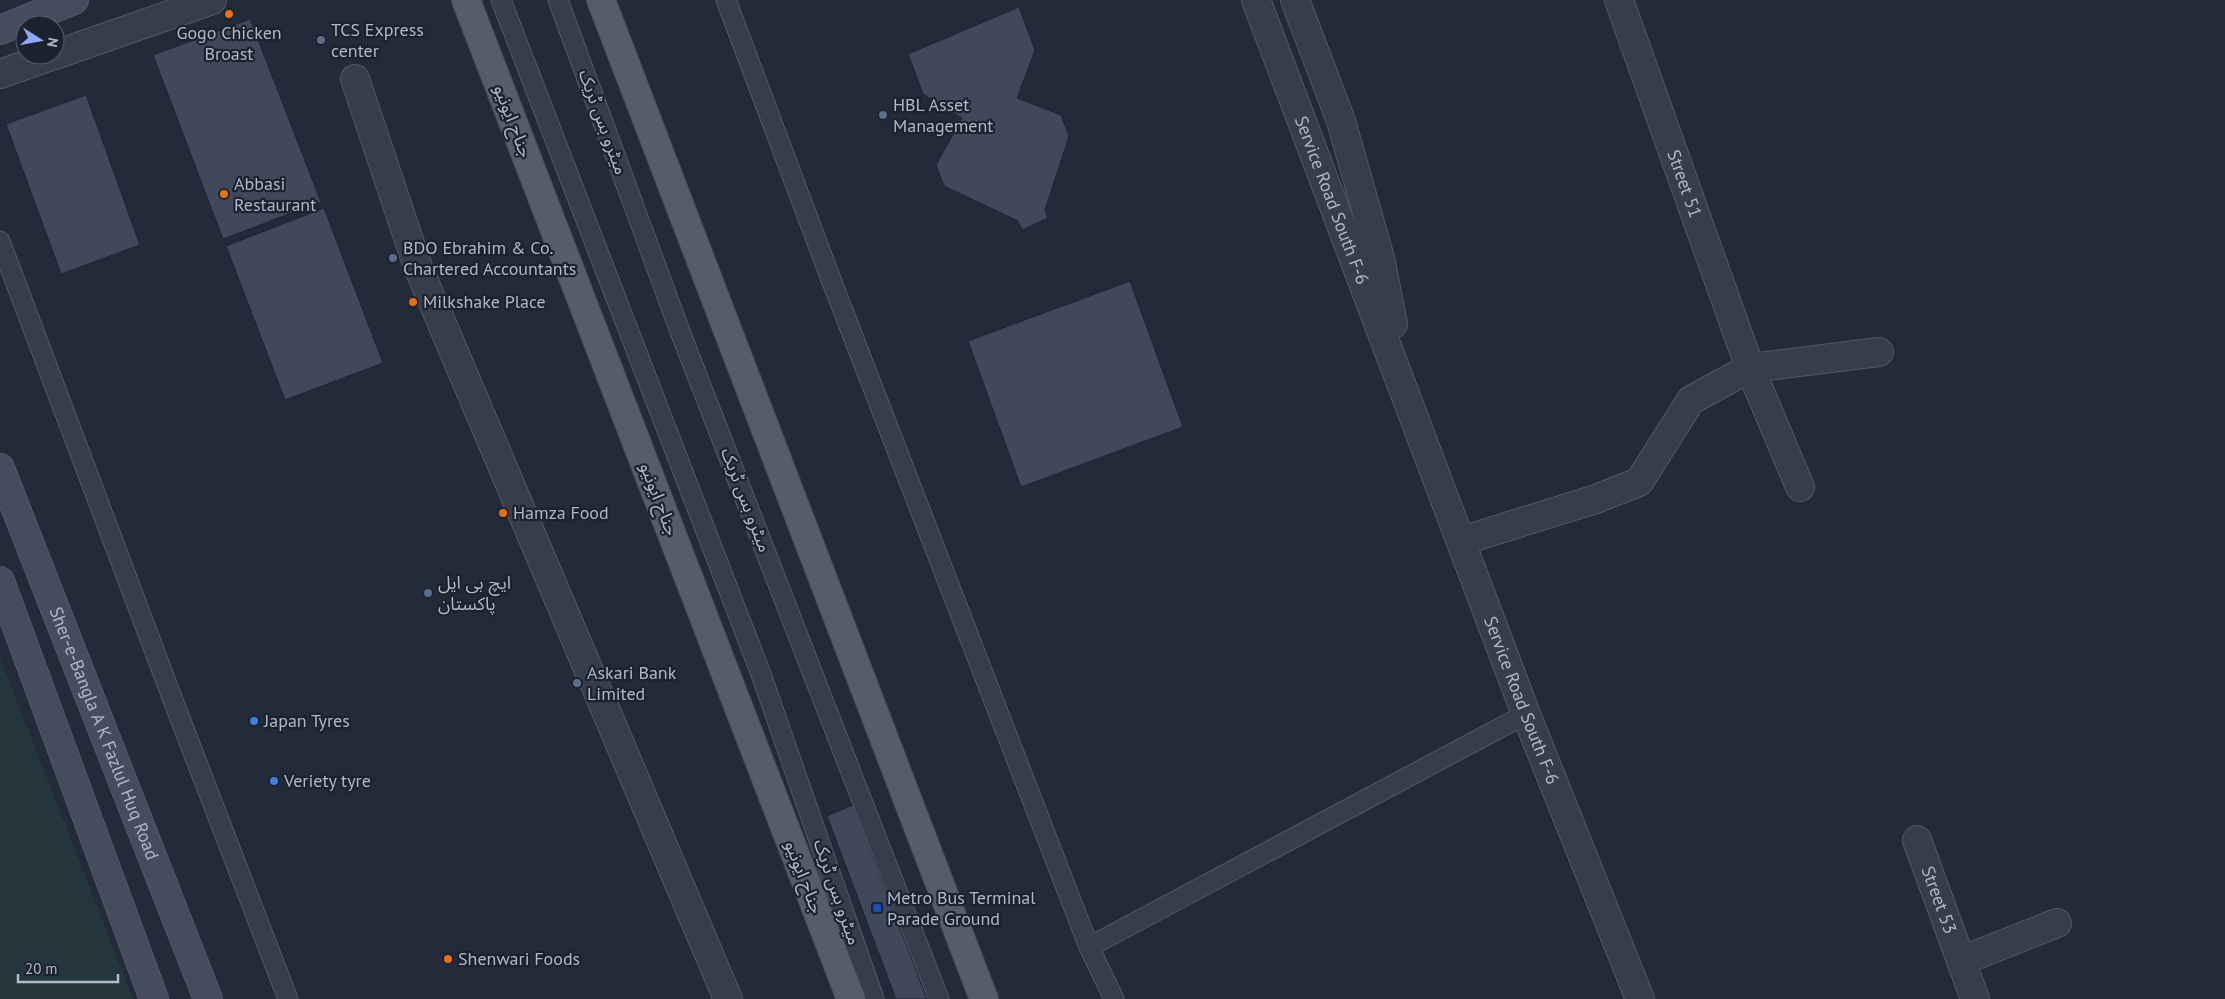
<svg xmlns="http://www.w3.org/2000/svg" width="2225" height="999" font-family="'PT Sans','Noto Sans Arabic',sans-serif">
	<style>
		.green { fill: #25373c }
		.building { fill: #40495b; stroke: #1e2432 }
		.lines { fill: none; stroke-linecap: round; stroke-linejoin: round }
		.service-casing { stroke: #525866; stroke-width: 21 }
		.minor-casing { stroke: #525866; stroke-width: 30 }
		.tertiary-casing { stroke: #525866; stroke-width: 30 }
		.secondary-casing { stroke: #525866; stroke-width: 30 }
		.primary-casing { stroke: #404654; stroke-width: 30 }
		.service { stroke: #373d4b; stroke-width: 19 }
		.minor { stroke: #373d4b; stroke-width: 28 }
		.tertiary { stroke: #373d4b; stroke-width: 28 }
		.secondary { stroke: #454c5e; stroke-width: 28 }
		.primary { stroke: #555c6b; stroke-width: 28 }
		.food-dot { fill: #e8710a; stroke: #1c2230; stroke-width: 2 }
		.service-dot { fill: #5c6f8a; stroke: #1c2230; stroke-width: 2 }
		.shop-dot { fill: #3f7fe0; stroke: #1c2230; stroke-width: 2 }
		.transit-dot { fill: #1a4fb4; stroke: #1c2230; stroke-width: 2 }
		.labels { text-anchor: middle; stroke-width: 4.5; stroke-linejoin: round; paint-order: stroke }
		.poi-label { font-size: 18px; fill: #b3b8c7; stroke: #1c2230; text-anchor: start }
		.street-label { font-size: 18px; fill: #b3b8c7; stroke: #1c2230 }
	</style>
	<rect width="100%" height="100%" fill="#232b3b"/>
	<polygon class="green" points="0,658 133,999 0,999"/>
	<g class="building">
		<polygon points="1019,7 1035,50 1017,98 1061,115 1069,136 1045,210 1048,218 1022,230 1018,221 944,186 936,165 962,118 923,94 908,54"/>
		<polygon points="250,19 321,202 223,239 153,55"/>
		<polygon points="86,95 140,245 61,274 6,124"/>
		<polygon points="324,208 383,363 285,400 226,246"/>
		<polygon points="1130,281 1183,427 1021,487 968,341"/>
		<polygon points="853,805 927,999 896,999 827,816"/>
	</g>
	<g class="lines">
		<g class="service-casing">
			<g id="service">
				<polyline points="501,0 761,674 874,999"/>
				<polyline points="558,0 681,334 939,999"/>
				<polyline points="726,0 832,282 1089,947 1114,999"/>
				<polyline points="0,241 176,708 288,999"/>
				<polyline points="1089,947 1526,714"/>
			</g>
		</g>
		<g class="minor-casing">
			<g id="minor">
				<path id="s1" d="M1256,0L1526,714L1640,999"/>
				<polyline points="1295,0 1341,121 1380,258 1393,324"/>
				<path id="s2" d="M1619,0L1750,368L1800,487"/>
				<polyline points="355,79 418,267 728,999"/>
				<polyline points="1461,541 1596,499 1639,482 1691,400 1750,368 1879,352"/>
				<path id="s3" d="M1917,840L1975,999"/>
				<polyline points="1961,961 2057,923"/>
			</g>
		</g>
		<g class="tertiary-casing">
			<g id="tertiary">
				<polyline points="55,55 212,0"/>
				<polyline points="0,74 54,55"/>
			</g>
		</g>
		<g class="secondary-casing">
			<g id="secondary">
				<polyline points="0,30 74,0"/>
				<path id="s4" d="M0,468L208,999"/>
				<polyline points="0,581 154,999"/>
			</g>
		</g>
		<g class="primary-casing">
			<g id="primary">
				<polyline points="466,0 851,999"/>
				<polyline points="601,0 984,999"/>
			</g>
		</g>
		<use href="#service" class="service"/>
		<use href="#minor" class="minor"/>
		<use href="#tertiary" class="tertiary"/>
		<use href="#secondary" class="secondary"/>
		<use href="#primary" class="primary"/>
	</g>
	<g class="food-dot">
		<circle cx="229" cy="14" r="5"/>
		<circle cx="224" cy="194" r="5"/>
		<circle cx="413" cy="302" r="5"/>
		<circle cx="503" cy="513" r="5"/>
		<circle cx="448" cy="959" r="5"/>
	</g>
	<g class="service-dot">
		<circle cx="321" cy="40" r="5"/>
		<circle cx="883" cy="115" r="5"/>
		<circle cx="393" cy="258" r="5"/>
		<circle cx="428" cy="593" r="5"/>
		<circle cx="577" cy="683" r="5"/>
	</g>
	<g class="shop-dot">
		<circle cx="254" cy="721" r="5"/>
		<circle cx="274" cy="781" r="5"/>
	</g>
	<rect class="transit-dot" x="872" y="903" width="10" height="10" rx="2.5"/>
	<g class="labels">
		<g class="poi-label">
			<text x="331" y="36">TCS Express<tspan x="331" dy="21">center</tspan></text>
			<text x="229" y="39" text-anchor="middle">Gogo Chicken<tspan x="229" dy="21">Broast</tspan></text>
			<text x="893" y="111">HBL Asset<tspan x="893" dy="21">Management</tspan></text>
			<text x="234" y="190">Abbasi<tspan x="234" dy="21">Restaurant</tspan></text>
			<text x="403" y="254">BDO Ebrahim &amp; Co.<tspan x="403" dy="21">Chartered Accountants</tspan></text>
			<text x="423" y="308">Milkshake Place</text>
			<text x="513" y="519">Hamza Food</text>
			<text x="438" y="589">ایچ بی ایل<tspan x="438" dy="21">پاکستان</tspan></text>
			<text x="587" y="679">Askari Bank<tspan x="587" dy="21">Limited</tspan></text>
			<text x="264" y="727">Japan Tyres</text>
			<text x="284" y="787">Veriety tyre</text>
			<text x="887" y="904">Metro Bus Terminal<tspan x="887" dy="21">Parade Ground</tspan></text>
			<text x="458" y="965">Shenwari Foods</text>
		</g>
		<g class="street-label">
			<text transform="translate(513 121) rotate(69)" y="6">جناح ایونیو</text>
			<text transform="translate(603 122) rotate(70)" y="6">میٹرو بس ٹریک</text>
			<text dy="6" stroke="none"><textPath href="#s2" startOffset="195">Street 51</textPath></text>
			<text dy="6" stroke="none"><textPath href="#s1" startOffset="214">Service Road South F-6</textPath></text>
			<text transform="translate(659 499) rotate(69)" y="6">جناح ایونیو</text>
			<text transform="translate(746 500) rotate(69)" y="6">میٹرو بس ٹریک</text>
			<text dy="6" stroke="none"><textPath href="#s1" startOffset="749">Service Road South F-6</textPath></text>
			<text dy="6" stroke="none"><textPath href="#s4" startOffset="285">Sher-e-Bangla A K Fazlul Huq Road</textPath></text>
			<text transform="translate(804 877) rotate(69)" y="6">جناح ایونیو</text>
			<text transform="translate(837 892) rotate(71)" y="6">میٹرو بس ٹریک</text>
			<text dy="6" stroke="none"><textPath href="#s3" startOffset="64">Street 53</textPath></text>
		</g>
	</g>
	<g transform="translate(40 40) rotate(101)"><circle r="24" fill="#1c2230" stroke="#585e6c"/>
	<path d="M0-4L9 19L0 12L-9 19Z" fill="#8aa8f4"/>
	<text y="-8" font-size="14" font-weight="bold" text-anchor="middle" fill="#b3b8c7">N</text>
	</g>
	<path d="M18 974v8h100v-8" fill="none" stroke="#b3b8c7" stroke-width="2.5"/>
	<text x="25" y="974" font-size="15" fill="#b3b8c7" stroke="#1c2230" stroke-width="4" paint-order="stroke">20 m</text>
</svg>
